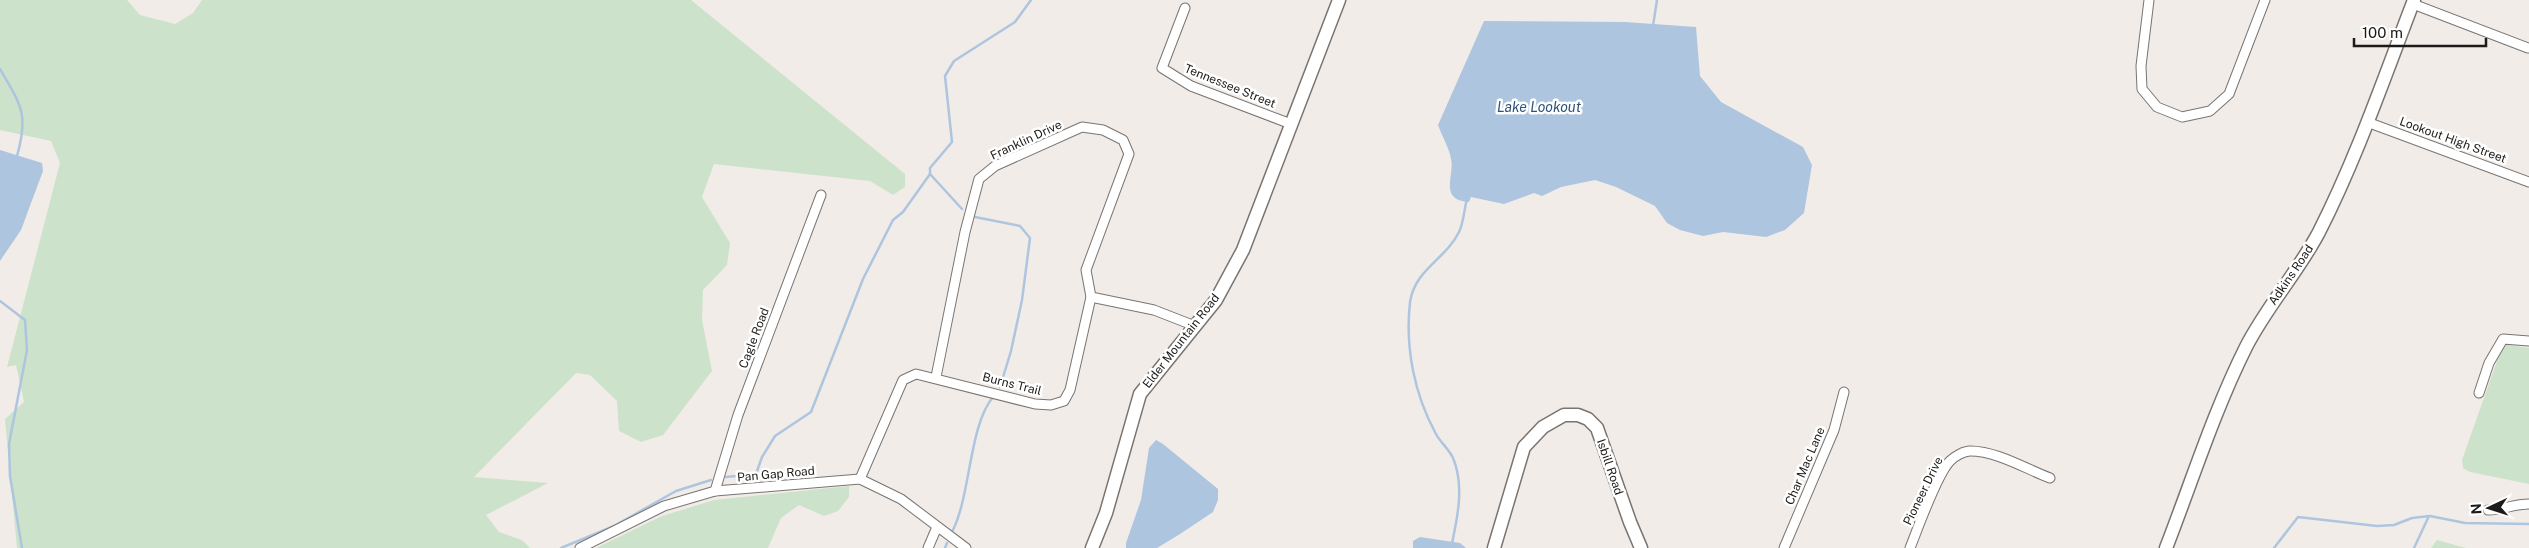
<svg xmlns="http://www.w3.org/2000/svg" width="2529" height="548" font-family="'Public Sans',sans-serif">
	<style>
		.green { fill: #cde2ca }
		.water { fill: #adc5df }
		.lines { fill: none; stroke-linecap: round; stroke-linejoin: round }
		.stream { stroke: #adc5df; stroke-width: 2.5 }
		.street-casing { stroke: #797470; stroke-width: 11 }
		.secondary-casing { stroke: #797470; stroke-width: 15 }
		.street { stroke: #fff; stroke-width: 9 }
		.secondary { stroke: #fff; stroke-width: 12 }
		.labels { text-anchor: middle; stroke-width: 5; stroke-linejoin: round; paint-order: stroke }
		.street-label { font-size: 12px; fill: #1c1b19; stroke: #fff }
		.water-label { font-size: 14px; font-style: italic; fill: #2e5378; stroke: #fff }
	</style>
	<rect width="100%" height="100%" fill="#f2ece8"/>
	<g class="green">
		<polygon points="0,0 127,0 140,15 175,24 193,13 202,0 691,0 905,174 905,187 893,195 870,181 714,164 702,197 730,243 727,265 703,290 702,320 712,371 663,435 641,442 619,431 617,401 590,375 576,373 474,477 548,483 486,515 499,532 522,540 530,548 17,548 5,419 24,402 16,365 7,367 60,163 51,141 0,130"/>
		<polygon points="2503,344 2529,348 2529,484 2470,472 2463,468 2462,460"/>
		<polygon points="849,486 849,497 838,511 824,516 799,505 781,518 768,548 596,548 662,516 714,500"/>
		<polygon points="2437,540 2466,548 2431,548"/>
	</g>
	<g class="water">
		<path d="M1484,21L1625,22L1696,27L1700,76L1721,102L1803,147L1812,165L1804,213L1785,230L1766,237L1723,232L1703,236L1680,230L1667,223L1655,206L1616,187L1595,180L1561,187L1542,196L1534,193L1504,204L1471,197L1469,202C1438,200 1455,175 1451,159C1449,148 1442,136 1438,125Z"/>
		<polygon points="0,150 42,163 43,171 21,230 0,261"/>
		<polygon points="1156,440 1163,444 1218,489 1218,500 1213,512 1180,534 1157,548 1126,548 1126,543 1141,500 1149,448"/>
		<polygon points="1420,537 1460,543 1466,548 1413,548 1413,541"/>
	</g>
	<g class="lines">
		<g class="stream">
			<polyline points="1653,26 1657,0"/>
			<path d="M0,69C21,105 29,114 17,156"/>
			<polyline points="930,174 962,209"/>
			<polyline points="975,217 1020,226 1030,238 1022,300 1011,351 1000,387"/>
			<polyline points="0,301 25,320 27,350 9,444 10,476 22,548"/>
			<polyline points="726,477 756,474 762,457 775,436 811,412 863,279 893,220 903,212 930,174 930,168 952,142 945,76 954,61 1015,22 1031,0"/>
			<path d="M953,530C971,493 969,426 993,397"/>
			<polyline points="561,548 614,526 676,491 711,480"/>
			<polyline points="945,548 947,543"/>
			<path d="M1451,548C1457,520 1465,486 1453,458C1449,449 1440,442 1436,434C1414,394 1405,347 1410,302C1415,269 1446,259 1459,232C1464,222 1464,209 1467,199"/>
			<polyline points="2274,548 2298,517 2377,526 2394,525 2412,518 2430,516 2465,523 2529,524"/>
			<polyline points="2414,548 2428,518"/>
		</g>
		<g class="street-casing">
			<g id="street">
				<polyline points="2149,0 2141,66 2142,89 2157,107 2182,117 2210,111 2229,94 2265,0"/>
				<polyline points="2413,4 2528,48"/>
				<polyline points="1185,8 1162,68 1191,86 1291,124"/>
				<polyline points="2367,122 2529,182"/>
				<polyline points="1091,297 1154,310 1195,326"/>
				<polyline points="2479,393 2489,363 2503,339 2529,341"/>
				<polyline points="860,479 903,380 916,374 1035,404 1051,405 1064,401 1070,390 1091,297 1086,270 1129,154 1123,140 1103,130 1082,127 995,166 979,179 965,232 936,377"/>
				<polyline points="715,491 738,415 821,195"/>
				<path d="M2488,510C2504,510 2513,504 2529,504"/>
				<polyline points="580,548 664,506 715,491 860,479 901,499 966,548"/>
				<polyline points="928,548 937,527"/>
				<polyline points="1784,548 1834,430 1844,392"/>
				<path d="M1910,548C1918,528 1937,474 1950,461C1955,456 1964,451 1970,451C1997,451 2026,469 2050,478"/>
			</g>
		</g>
		<g class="secondary-casing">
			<g id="secondary">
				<polyline points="1092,548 1106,513 1140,394 1216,300 1243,250 1339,0"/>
				<polyline points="1494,548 1524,447 1543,427 1564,415 1578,415 1588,419 1597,428 1630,522 1641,548"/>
				<path d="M2166,548C2192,481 2214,411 2246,347C2267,306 2298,272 2319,232C2357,157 2384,78 2414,0"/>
			</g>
		</g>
		<use href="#street" class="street"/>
		<use href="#secondary" class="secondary"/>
	</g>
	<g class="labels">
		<g class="street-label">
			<text transform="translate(1230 86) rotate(22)" y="4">Tennessee Street</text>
			<text transform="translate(1026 140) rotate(-25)" y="4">Franklin Drive</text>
			<text transform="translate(2453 140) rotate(20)" y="4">Lookout High Street</text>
			<text transform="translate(2291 275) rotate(-56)" y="4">Adkins Road</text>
			<text transform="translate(754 338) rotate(-69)" y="4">Cagle Road</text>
			<text transform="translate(1181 341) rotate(-52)" y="4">Elder Mountain Road</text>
			<text transform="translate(1012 384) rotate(14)" y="4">Burns Trail</text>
			<text transform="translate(1805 466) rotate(-67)" y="4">Char Mac Lane</text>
			<text transform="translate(1610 467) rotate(71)" y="4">Isbill Road</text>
			<text transform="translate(776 474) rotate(-5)" y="4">Pan Gap Road</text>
			<text transform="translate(1923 491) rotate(-64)" y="4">Pioneer Drive</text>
		</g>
		<g class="water-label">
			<text x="1539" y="112">Lake Lookout</text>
		</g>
	</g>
	<g transform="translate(2489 508) rotate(266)" stroke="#ffffff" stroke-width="4" paint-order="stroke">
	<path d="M0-4L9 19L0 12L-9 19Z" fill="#1c1b19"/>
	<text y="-8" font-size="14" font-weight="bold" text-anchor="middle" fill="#1c1b19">N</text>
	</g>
	<path d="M2354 38v8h132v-8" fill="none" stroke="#1c1b19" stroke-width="2.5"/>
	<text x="2362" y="38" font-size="15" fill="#1c1b19" stroke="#ffffff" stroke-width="4" paint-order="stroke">100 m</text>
</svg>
